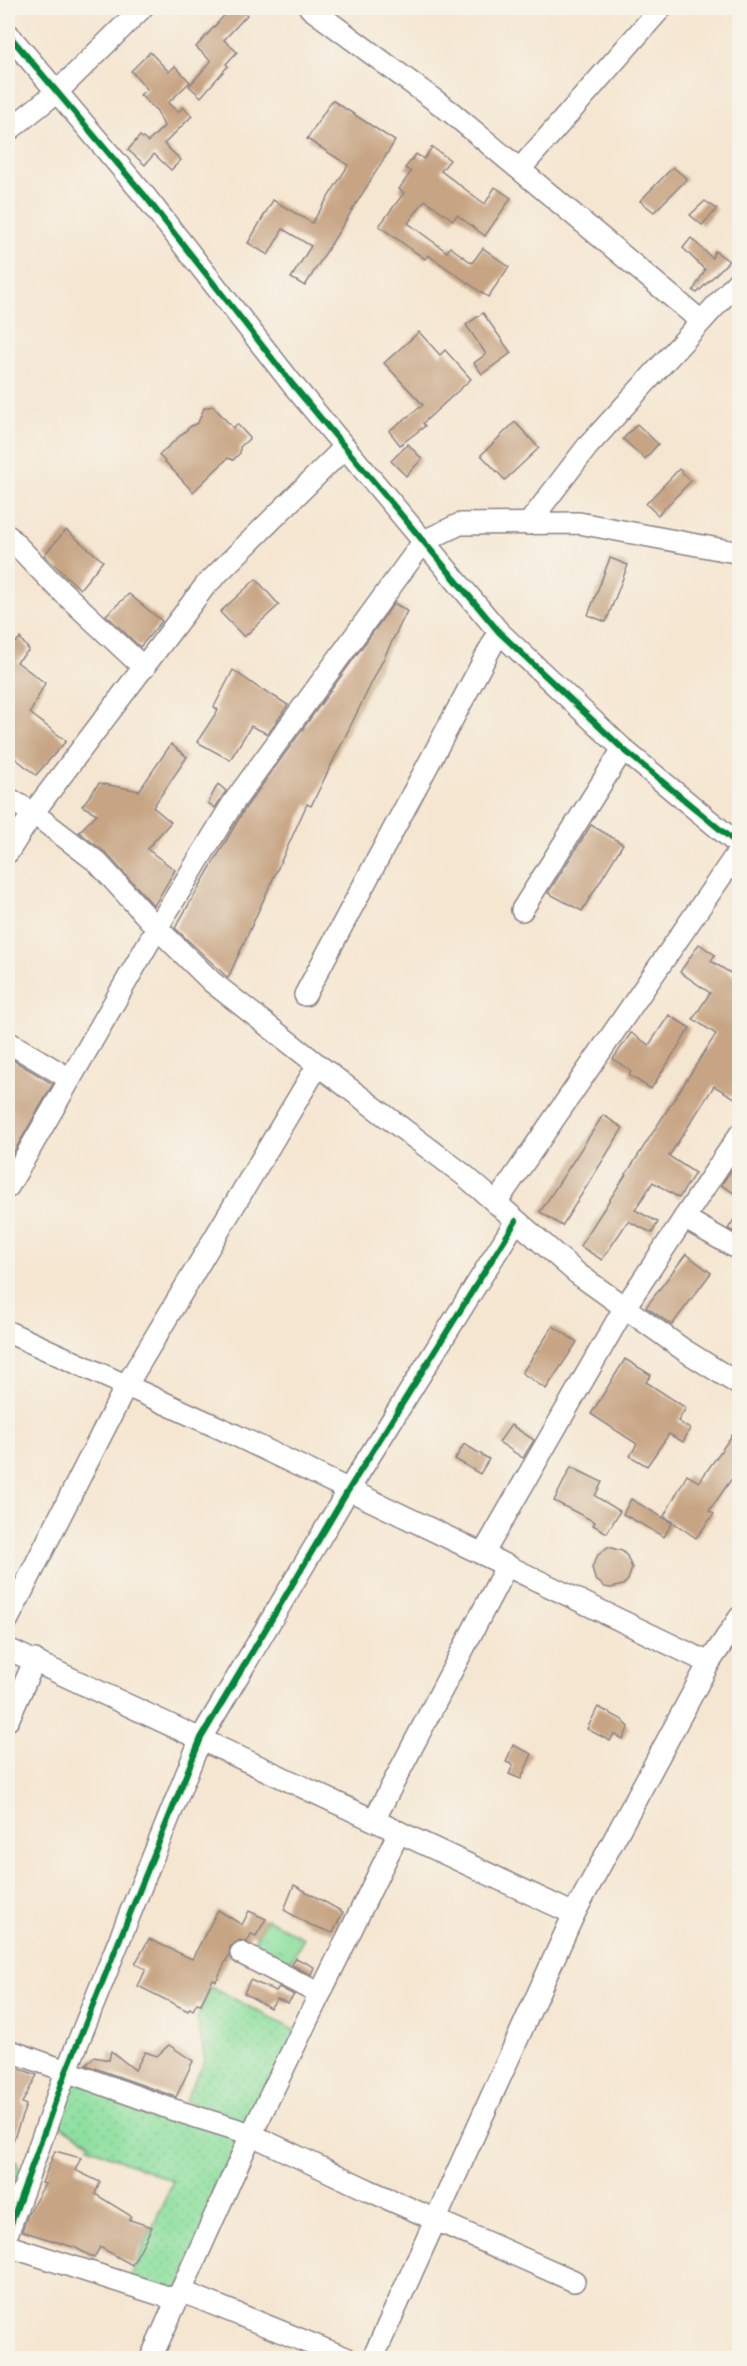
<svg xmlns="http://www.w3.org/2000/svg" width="747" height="2366" font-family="'Balsamiq Sans',sans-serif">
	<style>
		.grass { fill: url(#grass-dots); stroke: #58816e; stroke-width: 1.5 }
		.park { fill: url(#park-crowns); stroke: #58816e; stroke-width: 1.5 }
		.building { fill: #c7a584 }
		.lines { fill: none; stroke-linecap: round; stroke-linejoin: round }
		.minor-casing { stroke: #8c8486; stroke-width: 24 }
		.minor { stroke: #fff; stroke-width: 21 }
		.cycleway-casing { stroke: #f7f3e8; stroke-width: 10 }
		.cycleway { stroke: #00873e; stroke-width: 6 }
	</style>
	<defs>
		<pattern id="grass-dots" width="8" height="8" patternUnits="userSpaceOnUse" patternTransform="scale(1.5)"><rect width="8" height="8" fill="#8ee0a0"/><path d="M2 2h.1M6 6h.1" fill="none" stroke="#7ac08b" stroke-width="1.8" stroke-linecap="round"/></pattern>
		<pattern id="park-crowns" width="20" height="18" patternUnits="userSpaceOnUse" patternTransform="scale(1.5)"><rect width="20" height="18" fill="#8ee0a0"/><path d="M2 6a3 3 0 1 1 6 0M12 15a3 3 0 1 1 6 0" fill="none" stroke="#7ac08b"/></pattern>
	</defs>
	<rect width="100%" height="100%" fill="#f7f3e8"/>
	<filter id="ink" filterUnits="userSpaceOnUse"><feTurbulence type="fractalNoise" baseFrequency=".0167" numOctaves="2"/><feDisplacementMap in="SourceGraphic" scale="12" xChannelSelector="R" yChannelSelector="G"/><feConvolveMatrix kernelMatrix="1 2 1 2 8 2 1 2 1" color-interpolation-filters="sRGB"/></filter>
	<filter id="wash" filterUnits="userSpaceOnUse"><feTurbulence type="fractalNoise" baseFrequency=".008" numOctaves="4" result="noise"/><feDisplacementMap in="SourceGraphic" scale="24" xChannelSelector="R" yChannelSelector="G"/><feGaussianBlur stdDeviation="1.35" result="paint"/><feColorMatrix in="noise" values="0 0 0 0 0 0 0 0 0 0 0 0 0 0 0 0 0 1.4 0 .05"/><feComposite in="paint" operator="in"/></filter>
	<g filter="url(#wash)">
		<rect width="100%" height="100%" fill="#f5e6d1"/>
		<g class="grass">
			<polygon points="211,1987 296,2031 248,2133 185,2100 205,2061 197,2018"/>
			<polygon points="69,2079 246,2137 176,2296 130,2278 173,2181 89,2147 90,2142 53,2122"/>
			<polygon points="8,2157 17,2162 18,2168 24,2171 21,2188 8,2184"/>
		</g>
		<polygon class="park" points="266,1919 304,1938 286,1969 248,1953"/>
		<g id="blocks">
			<g class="building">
				<polygon points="231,8 239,8 247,15 224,40 237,52 226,64 228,66 201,97 189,86 211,61 196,47"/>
				<polygon points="150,52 169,72 175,66 190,82 168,103 178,112 183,107 192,116 164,144 181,160 171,170 154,154 145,165 128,150 140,136 148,142 164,126 157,111 140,95 147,89 131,71"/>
				<polygon points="332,100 395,141 305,286 291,278 311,246 283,229 268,255 248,243 273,200 312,223 346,169 348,165 307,139"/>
				<polygon points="432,147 450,160 441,171 485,204 495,187 511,198 485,236 457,215 453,220 425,200 408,223 447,252 450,247 472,263 483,248 509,267 488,297 428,255 425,259 379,226 404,193 399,189 411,172 405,168 416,154 424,159"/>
				<polygon points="673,167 687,179 654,212 640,201"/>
				<polygon points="705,201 717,209 702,225 690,215"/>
				<polygon points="691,238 712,258 715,251 729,261 697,293 693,291 705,270 683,248"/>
				<polygon points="483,313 511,353 482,374 474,363 486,354 466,325"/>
				<polygon points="419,332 440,355 445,350 471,379 423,423 425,426 400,445 389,431 423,405 384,363"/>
				<polygon points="213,406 233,428 237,424 250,438 240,447 240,453 233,460 228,458 193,492 159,455 191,426 198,423 204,408"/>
				<polygon points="515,422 539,448 505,480 481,455"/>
				<polygon points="637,424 658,444 645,459 623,439"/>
				<polygon points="408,444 422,459 406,476 391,461"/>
				<polygon points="679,469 691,481 658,515 646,504"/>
				<polygon points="66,530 103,561 80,589 44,555"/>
				<polygon points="610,558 628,565 606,622 588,615"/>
				<polygon points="256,579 279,605 244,637 220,612"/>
				<polygon points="129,594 162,621 140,647 106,615"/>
				<polygon points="394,603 407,611 311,806 307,804 228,978 175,928 244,810"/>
				<polygon points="20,638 29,650 17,662 45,683 30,713 66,741 36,775 16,759 8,767 8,650"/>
				<polygon points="233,670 263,691 264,690 288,705 268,734 251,726 230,760 197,742 218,710 214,707"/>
				<polygon points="171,744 187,757 153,807 171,822 147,849 175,870 154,906 106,853 79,832 97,814 82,806 99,783 139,791"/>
				<polygon points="218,784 226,791 215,808 208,803"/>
				<polygon points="591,825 623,844 582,911 548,893"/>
				<polygon points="699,944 715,955 711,961 740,979 740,1101 714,1086 669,1156 695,1173 679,1198 653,1182 635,1210 658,1222 652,1233 628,1221 602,1260 580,1246 716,1034 693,1019 710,993 680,972"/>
				<polygon points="669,1015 690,1028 651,1089 629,1075 631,1071 613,1059 631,1033 649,1045"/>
				<polygon points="8,1057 53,1084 8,1162"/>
				<polygon points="603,1115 623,1128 562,1226 540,1212"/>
				<polygon points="740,1158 740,1197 721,1185"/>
				<polygon points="740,1210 740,1235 728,1229"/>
				<polygon points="686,1254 711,1273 672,1325 646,1307"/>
				<polygon points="553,1326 577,1342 546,1389 522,1373"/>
				<polygon points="625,1359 651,1375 646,1382 686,1408 678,1421 690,1429 683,1442 669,1434 647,1466 630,1456 637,1444 591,1414"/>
				<polygon points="740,1424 740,1467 709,1511 714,1514 696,1538 664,1516 687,1475 699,1482"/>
				<polygon points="511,1425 534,1440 523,1458 499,1442"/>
				<polygon points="464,1444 489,1459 480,1474 455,1459"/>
				<polygon points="571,1467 602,1482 595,1496 620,1511 607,1533 593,1525 595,1522 554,1501"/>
				<polygon points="631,1499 672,1523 664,1537 623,1514"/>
				<polygon points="608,1547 622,1551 627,1556 632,1568 628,1580 623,1585 611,1588 605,1587 595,1579 592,1567 598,1555"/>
				<polygon points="598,1707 621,1719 629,1727 623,1739 614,1734 610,1741 587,1729"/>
				<polygon points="513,1745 532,1754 521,1779 509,1774 513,1765 506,1762"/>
				<polygon points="294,1885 343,1912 333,1933 308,1924 284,1910"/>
				<polygon points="218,1910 242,1925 249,1911 266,1919 256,1936 251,1934 247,1942 240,1940 230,1947 229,1955 216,1981 213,1979 201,2004 197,2003 193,2010 190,2008 188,2011 138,1986 146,1969 135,1964 149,1939 192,1959"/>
				<polygon points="296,1958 314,1967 311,1975 292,1965"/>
				<polygon points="250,1980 276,1991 279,1987 294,1995 288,2003 277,1999 270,2008 244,1993"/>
				<polygon points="169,2045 193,2061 176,2097 86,2065 94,2057 109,2060 111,2051 135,2070 145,2052 157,2056"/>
				<polygon points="8,2065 37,2075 22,2103 26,2105 9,2152"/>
				<polygon points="55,2151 81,2158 75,2170 100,2182 95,2194 131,2216 130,2220 152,2227 132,2265 100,2247 94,2258 76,2248 22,2231 28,2214 45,2184 42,2183"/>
			</g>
		</g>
	</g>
	<g filter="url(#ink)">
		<use href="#blocks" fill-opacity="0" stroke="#8c8486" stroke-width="1.5"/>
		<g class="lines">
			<g class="minor-casing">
				<g id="minor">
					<polyline points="310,8 452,113 701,321"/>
					<polyline points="8,34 145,196 293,385 499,632 623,749 740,846"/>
					<polyline points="8,131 58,91 142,8"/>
					<polyline points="520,169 661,8"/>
					<polyline points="528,524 587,447 740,279"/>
					<polyline points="8,536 52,582 144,668"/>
					<polyline points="8,798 33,813 97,862 157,928 212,982 318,1065 464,1175 578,1274 684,1350 740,1385"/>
					<polyline points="8,852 33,813 205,586 345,447"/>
					<polyline points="522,910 623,749"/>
					<polyline points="305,995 499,632"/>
					<polyline points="8,1042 70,1079"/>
					<polyline points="8,1187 157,928 233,803 424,541 460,524 579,523 740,553"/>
					<polyline points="496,1203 740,849"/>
					<polyline points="684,1218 740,1250"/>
					<polyline points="8,1332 235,1435 709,1663"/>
					<polyline points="483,1554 625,1307 740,1134"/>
					<polyline points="8,1619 126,1386 318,1065"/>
					<polyline points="8,1649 574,1914"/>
					<polyline points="8,1720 35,1660"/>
					<polyline points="374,1820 507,1565"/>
					<polyline points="241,1953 320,1994"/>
					<polyline points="8,2050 171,2109 248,2133 368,2190 574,2281"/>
					<polyline points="8,2232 66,2072 201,1738 349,1489 516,1221"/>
					<polyline points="8,2246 177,2300"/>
					<polyline points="181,2291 346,2358"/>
					<polyline points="151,2358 251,2135 399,1832"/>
					<polyline points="373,2358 574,1914 709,1663 740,1617"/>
				</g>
			</g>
			<use href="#minor" class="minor"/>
			<g class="cycleway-casing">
				<g id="cycleway">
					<polyline points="8,34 145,196 293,385 499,632 623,749 740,846"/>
					<polyline points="8,2232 66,2072 201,1738 349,1489 516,1221"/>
				</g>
			</g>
			<use href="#cycleway" class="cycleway"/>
		</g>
	</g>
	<rect width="747" height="2366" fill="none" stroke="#f7f3e8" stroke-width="30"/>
</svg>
